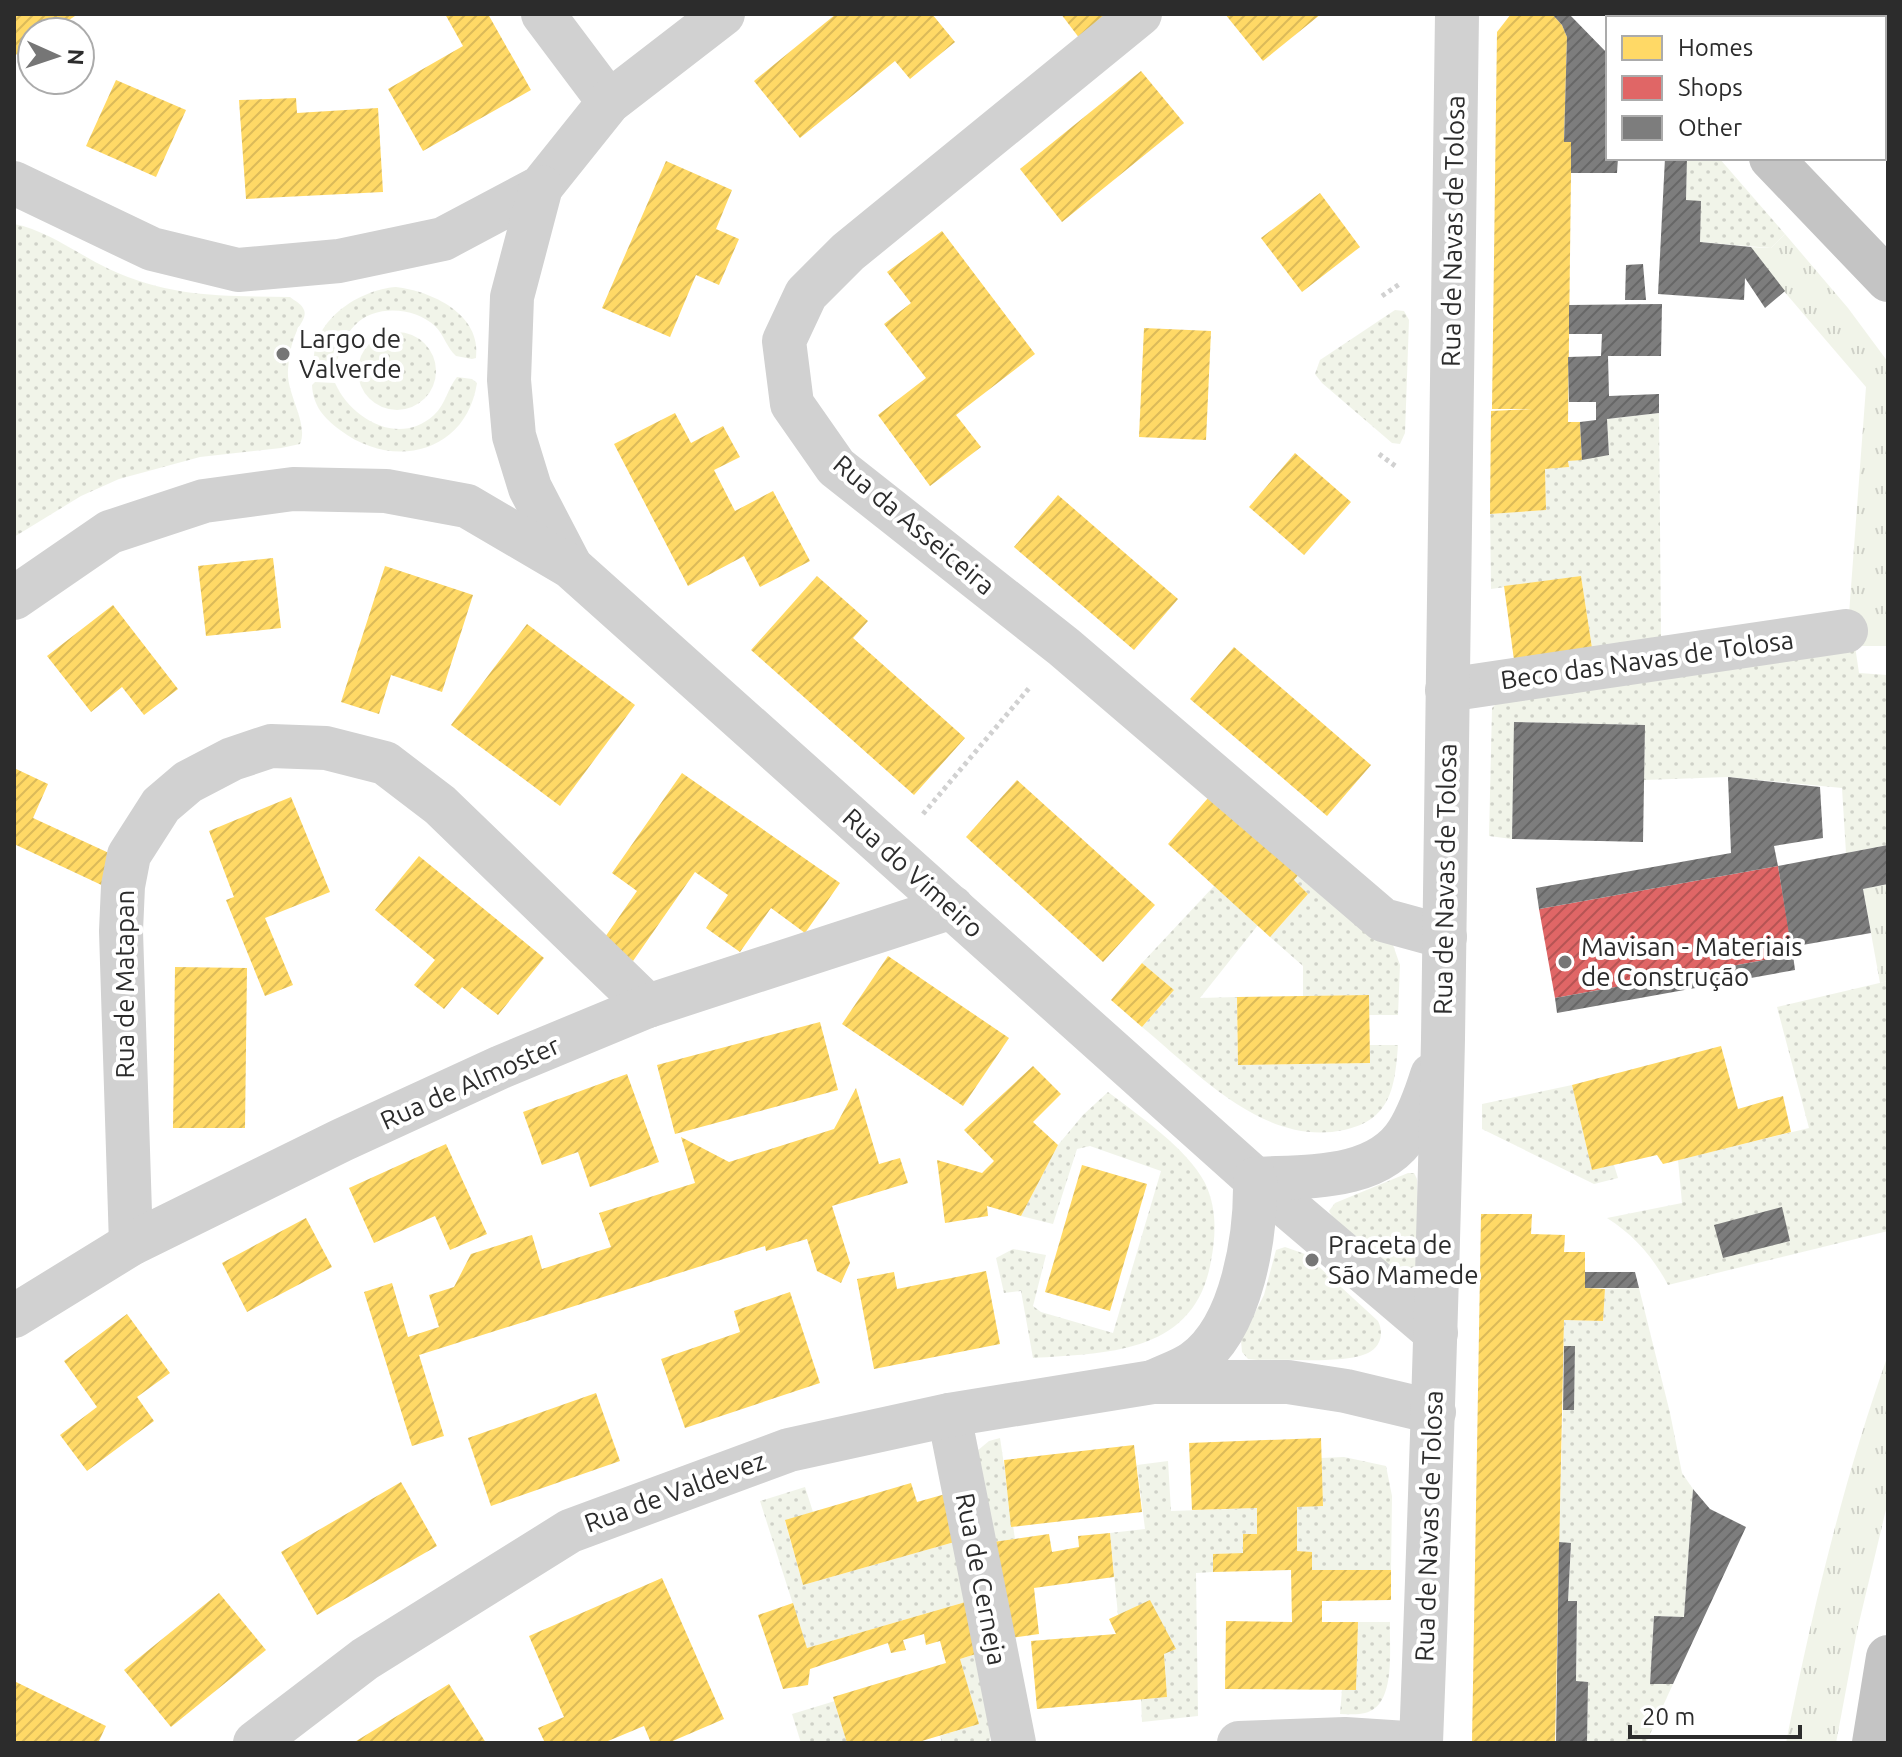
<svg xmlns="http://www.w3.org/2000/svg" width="1902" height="1757" font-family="Ubuntu,sans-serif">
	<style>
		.grass { fill: url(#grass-tufts) }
		.garden { fill: url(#garden-dots) }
		.homes { fill: url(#homes-hatch) }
		.shops { fill: url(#shops-hatch) }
		.building { fill: url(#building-hatch) }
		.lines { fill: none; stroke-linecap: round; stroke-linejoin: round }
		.path { stroke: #d1d1d1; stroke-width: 5; stroke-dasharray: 4 4; stroke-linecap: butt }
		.minor { stroke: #d1d1d1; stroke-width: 44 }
		.major { stroke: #c4c4c4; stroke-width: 44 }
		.poi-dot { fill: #767676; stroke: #fff; stroke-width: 3 }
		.labels { text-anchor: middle; stroke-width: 8; stroke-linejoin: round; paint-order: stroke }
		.street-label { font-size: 26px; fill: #2c2c2c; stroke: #fff }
		.poi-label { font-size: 26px; fill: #2c2c2c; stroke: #fff; text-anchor: start }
	</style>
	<defs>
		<pattern id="grass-tufts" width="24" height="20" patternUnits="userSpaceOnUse" patternTransform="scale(2)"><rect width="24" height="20" fill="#f1f4e9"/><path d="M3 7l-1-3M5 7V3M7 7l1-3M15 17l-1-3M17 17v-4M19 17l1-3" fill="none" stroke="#cfd1c8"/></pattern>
		<pattern id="garden-dots" width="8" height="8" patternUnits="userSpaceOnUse" patternTransform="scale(2)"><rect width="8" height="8" fill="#f1f4e9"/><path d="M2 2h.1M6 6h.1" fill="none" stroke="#cfd1c8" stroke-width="1.8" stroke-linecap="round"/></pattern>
		<pattern id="homes-hatch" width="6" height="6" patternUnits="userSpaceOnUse" patternTransform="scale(2)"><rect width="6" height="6" fill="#ffd966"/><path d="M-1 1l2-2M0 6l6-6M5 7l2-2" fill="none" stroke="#dbba59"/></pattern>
		<pattern id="shops-hatch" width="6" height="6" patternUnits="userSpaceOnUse" patternTransform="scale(2)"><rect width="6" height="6" fill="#e06666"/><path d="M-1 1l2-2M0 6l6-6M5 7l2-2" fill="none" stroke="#b65454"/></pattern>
		<pattern id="building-hatch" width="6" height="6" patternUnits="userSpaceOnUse" patternTransform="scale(2)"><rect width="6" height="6" fill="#7d7d7d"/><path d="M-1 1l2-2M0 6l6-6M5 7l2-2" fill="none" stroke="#676767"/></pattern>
	</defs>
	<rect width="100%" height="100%" fill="#fff"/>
	<g class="grass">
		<polygon points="1785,234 1848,308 1888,362 1888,646 1855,646 1849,614 1866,387 1746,247 1771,248"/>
		<polygon points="1888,884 1888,981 1880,983 1863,889"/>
		<path d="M1888,1355V1501L1857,1631L1836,1743H1786C1811,1615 1844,1478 1888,1355Z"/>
	</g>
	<g class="garden">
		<polygon points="1687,158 1719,158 1785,234 1771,248 1700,242 1686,200"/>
		<path d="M14,224C47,230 79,255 109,269C171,298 224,296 290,297C295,301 302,304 304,310C307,318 299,325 296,333C291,344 289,357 288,370C286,394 309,423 300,444L281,448L200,457L119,479L81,496L14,537Z"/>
		<path d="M396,287C431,291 482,314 476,358L472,359L456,356C447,348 444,335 435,326C415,307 375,304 355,325C344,336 342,351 335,364L314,360C314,319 359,290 396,287Z"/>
		<polygon points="1395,310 1404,311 1409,320 1405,433 1400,444 1392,443 1322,383 1315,374 1320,360"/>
		<circle cx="397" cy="371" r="39"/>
		<path d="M457,377L472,379L477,383C466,454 392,470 340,430C324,418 313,406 312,385L315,382L335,383C351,419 399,447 434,415C446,404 447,389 457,377Z"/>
		<polygon points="1659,413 1661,638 1592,648 1581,576 1491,589 1490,514 1546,510 1545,469 1569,467 1568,461 1609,455 1607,419"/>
		<polygon points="1855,646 1859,673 1888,675 1888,845 1846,853 1842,788 1728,777 1644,780 1645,725 1515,722 1512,839 1489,836 1492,708 1501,699"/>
		<polygon points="1305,867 1393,945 1400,965 1398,1015 1369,1015 1369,995 1303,996 1303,966 1270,937 1308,894 1294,880"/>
		<path d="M1214,886L1258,925L1200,998L1237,997L1238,1065L1370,1063L1369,1045H1398C1395,1087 1391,1120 1344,1130C1264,1147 1198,1073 1142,1027L1174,990L1142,963Z"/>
		<path d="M1888,981V1231L1668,1285C1653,1257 1634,1235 1607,1218L1682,1203L1678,1160L1809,1128L1777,1007Z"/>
		<polygon points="1572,1085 1592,1169 1614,1165 1618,1178 1594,1184 1482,1129 1482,1104"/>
		<path d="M1108,1092C1139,1116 1187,1148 1205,1183C1217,1208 1216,1235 1211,1261C1195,1354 1108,1353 1033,1358L1021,1291L1004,1293L996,1258L1013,1249L1046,1255L1033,1306L1041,1312L1113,1333L1161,1171L1090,1146L1077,1149L1053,1224L1021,1216L1058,1145L1083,1115Z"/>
		<polygon points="1408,1173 1414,1173 1417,1179 1419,1260 1417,1282 1409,1287 1333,1218 1329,1211 1335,1203"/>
		<path d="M1285,1247L1305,1254L1378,1321C1384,1333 1381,1347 1368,1353C1346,1364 1284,1359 1258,1360L1248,1359L1242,1352L1241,1340L1264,1295L1276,1250Z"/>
		<polygon points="1639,1288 1670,1413 1682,1473 1693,1489 1684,1617 1654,1616 1650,1683 1673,1684 1646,1743 1587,1743 1588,1683 1576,1681 1577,1602 1568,1601 1571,1544 1559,1542 1563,1410 1574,1410 1575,1347 1564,1346 1564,1320 1603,1321 1605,1289"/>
		<polygon points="1000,1438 1015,1539 986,1543 977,1451 989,1441"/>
		<polygon points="1344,1457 1386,1466 1392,1496 1391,1570 1312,1570 1311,1552 1297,1551 1297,1507 1323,1505 1321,1458"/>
		<polygon points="1168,1461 1171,1511 1257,1508 1257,1534 1243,1534 1243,1553 1213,1554 1213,1572 1196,1573 1198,1716 1142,1722 1141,1699 1167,1697 1164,1654 1175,1649 1118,1615 1110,1533 1145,1529 1137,1465"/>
		<polygon points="805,1487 813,1512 785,1521 803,1585 958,1541 969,1601 807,1648 760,1501"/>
		<path d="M1358,1622H1390C1389,1647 1397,1706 1365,1713C1358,1715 1348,1714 1340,1714L1342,1690L1356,1689Z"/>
		<polygon points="979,1653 992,1732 989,1741 942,1743 940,1736 978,1724 960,1659"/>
		<polygon points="835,1701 847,1743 801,1743 792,1714"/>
	</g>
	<g class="homes">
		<polygon points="14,14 78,14 51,32 32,32 32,44 14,56"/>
		<polygon points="445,14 488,14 531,90 423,151 388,89 463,46"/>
		<polygon points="836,14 932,14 955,42 910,79 895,61 800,138 754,81"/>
		<polygon points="1061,14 1121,14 1083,43"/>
		<polygon points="1225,14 1321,14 1263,61"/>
		<polygon points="1511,14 1552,14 1562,25 1567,37 1564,142 1571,142 1571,173 1568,422 1580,422 1582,460 1568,461 1569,467 1545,469 1546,510 1490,514 1491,411 1532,409 1492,409 1497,32"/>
		<polygon points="1141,71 1184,123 1062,222 1020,169"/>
		<polygon points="116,80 186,110 156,177 86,146"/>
		<polygon points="296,98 297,113 378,108 383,192 246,199 239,100"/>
		<polygon points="666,161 732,190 716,229 739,239 719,285 696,275 670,337 602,308"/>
		<polygon points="1320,193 1360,247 1302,292 1261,238"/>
		<polygon points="942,231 1035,354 956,415 981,447 930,486 878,415 926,378 884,324 911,303 887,272"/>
		<polygon points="1144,328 1211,331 1206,440 1139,437"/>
		<polygon points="675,413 691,443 723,426 740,457 714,470 735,511 773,491 810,561 760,587 744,556 688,586 614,444"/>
		<polygon points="1295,453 1351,502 1304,555 1249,507"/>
		<polygon points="1058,495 1178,599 1134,650 1014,547"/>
		<polygon points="273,558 281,628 206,636 198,566"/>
		<polygon points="385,566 473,595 442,692 391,675 379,714 341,702"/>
		<polygon points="817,576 868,621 853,638 965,738 914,795 751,650"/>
		<polygon points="1581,576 1592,648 1514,660 1504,586"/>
		<polygon points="113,605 178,689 144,715 122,687 91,712 47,656"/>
		<polygon points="527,624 635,705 560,806 451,725"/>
		<polygon points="1234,647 1371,765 1327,816 1190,699"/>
		<polygon points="14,768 48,784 33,818 122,859 110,889 14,844"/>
		<polygon points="682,773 840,883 805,933 771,908 740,952 706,928 728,895 695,872 633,961 603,940 637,891 612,873"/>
		<polygon points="1017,780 1155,905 1103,962 966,837"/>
		<polygon points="1215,790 1305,867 1294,880 1308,894 1270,937 1168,844"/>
		<polygon points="291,797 330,892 265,918 293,985 265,996 226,900 234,897 209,831"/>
		<polygon points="419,856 544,958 498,1015 462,987 444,1009 414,985 435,960 375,910"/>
		<polygon points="888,956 1009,1038 963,1106 842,1024"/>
		<polygon points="1142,963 1174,990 1142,1027 1111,1000"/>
		<polygon points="175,967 247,968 245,1128 173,1128"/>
		<polygon points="1369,995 1370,1063 1238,1065 1237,997"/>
		<polygon points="820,1022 838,1090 675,1134 657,1065"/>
		<polygon points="1721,1046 1738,1109 1783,1096 1791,1132 1663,1164 1657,1155 1592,1170 1572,1085"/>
		<polygon points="1033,1066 1061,1094 1033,1122 1058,1145 1021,1216 987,1206 988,1216 945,1223 937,1160 982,1173 994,1161 964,1130"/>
		<polygon points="627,1074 659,1162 590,1187 578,1152 542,1165 523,1112"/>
		<polygon points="856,1088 879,1164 900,1158 908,1183 832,1206 850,1263 841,1283 817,1271 807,1239 766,1251 765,1246 419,1355 444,1436 412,1446 364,1292 392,1283 408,1337 439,1327 429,1295 454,1287 471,1254 532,1235 542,1269 611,1247 599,1213 695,1183 681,1137 729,1162 834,1129"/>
		<polygon points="446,1144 487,1234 450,1250 435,1216 374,1243 349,1188"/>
		<polygon points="1082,1165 1147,1184 1110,1311 1045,1292"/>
		<polygon points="1481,1214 1532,1214 1531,1234 1565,1235 1564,1252 1585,1252 1585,1288 1605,1289 1603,1321 1564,1320 1555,1743 1472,1743"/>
		<polygon points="306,1218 332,1267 247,1312 222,1263"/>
		<polygon points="986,1271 1000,1344 874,1369 857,1279 894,1272 897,1289"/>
		<polygon points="790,1292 820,1383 685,1428 661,1359 740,1332 734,1311"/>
		<polygon points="127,1314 170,1373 137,1397 154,1421 87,1471 60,1435 97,1407 64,1361"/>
		<polygon points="596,1393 620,1461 491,1506 468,1438"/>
		<polygon points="1321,1438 1323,1506 1297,1507 1297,1551 1312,1552 1312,1570 1391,1570 1391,1600 1322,1601 1322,1622 1358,1622 1356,1690 1225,1689 1226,1621 1292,1622 1291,1570 1213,1572 1213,1554 1243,1553 1243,1534 1257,1534 1257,1508 1192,1510 1189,1443"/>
		<polygon points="1134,1445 1142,1512 1011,1527 1004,1460"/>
		<polygon points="401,1482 437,1546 317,1615 281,1552"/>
		<polygon points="911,1483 917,1502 949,1493 958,1541 803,1585 785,1520"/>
		<polygon points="1110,1533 1114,1577 1034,1588 1039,1634 1010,1638 986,1543 1049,1534 1052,1552 1079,1547 1078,1536"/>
		<polygon points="662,1578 724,1719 668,1743 651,1743 644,1726 608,1741 609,1743 545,1743 538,1728 564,1717 529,1636"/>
		<polygon points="219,1593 266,1650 171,1727 124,1670"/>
		<polygon points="1150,1600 1176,1649 1164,1654 1167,1697 1037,1709 1031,1641 1116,1634 1109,1619"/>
		<polygon points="969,1601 979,1653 960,1659 979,1724 915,1743 847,1743 833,1697 946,1663 940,1641 926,1645 924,1634 903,1640 906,1650 891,1653 888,1643 810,1669 808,1685 783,1689 758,1615 793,1603 807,1648"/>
		<polygon points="14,1681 106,1726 98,1743 14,1743"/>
		<polygon points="449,1684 486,1743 353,1743"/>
	</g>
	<polygon class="shops" points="1778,866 1793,955 1555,998 1539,909"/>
	<g class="building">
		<polygon points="1552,14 1570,15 1608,54 1608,158 1618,158 1617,173 1571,173 1571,142 1564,142 1567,37 1562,25"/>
		<polygon points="1665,158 1687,158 1686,200 1701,201 1700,242 1751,247 1785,291 1765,308 1745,278 1744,300 1658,294"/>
		<polygon points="1643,264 1646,300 1625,300 1626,265"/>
		<polygon points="1662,304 1661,356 1608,356 1609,396 1659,394 1659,413 1607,419 1609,455 1582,460 1580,422 1596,420 1596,402 1569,402 1568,357 1601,356 1602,334 1569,334 1569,305"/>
		<polygon points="1514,722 1645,725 1643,842 1512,839"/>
		<polygon points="1728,777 1820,787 1823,838 1774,846 1778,866 1539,909 1536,888 1731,853"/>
		<polygon points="1888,845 1888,884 1863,889 1871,933 1791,947 1778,866"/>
		<polygon points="1793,955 1795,970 1557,1013 1555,998"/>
		<polygon points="1782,1207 1790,1241 1723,1258 1714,1225"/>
		<polygon points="1585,1272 1635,1272 1639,1288 1585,1288"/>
		<polygon points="1564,1346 1575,1346 1574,1410 1563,1410"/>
		<polygon points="1693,1489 1710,1509 1746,1527 1673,1684 1650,1684 1654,1616 1684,1617"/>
		<polygon points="1559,1542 1571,1543 1568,1601 1577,1601 1576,1681 1588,1682 1587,1743 1556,1743"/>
	</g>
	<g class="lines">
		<g class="path">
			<polyline points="1382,296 1401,283"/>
			<polyline points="1379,454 1398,468"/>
			<polyline points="923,814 1030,687"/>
		</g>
		<g class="minor">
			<polyline points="543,14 609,102"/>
			<polyline points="1140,14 848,252 806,294 784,341 792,404 836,467 1064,647 1383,920 1445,937"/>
			<polyline points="14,183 152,249 238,270 339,261 443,239 541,187 609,102 723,14"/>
			<polyline points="541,187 512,297 509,380 514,436 530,488 571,567"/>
			<polyline points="14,598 110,532 204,501 293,489 386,491 467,506 571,567 1255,1179 1436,1333"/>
			<polyline points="1447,690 1846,631"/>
			<path d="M1255,1179C1306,1176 1378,1181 1408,1132C1419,1114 1426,1094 1432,1075"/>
			<polyline points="131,1244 121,931 123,886 129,855 161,805 188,782 232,759 271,746 326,748 385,763 440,805 648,1006"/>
			<polyline points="14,1316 131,1244 342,1140 501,1067 648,1006 952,907"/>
			<path d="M1155,1381C1167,1375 1183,1370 1194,1362C1243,1327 1256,1235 1255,1179"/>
			<polyline points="949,1415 1014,1743"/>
			<polyline points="255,1743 365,1659 570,1531 789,1450 949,1415 1153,1382 1288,1382 1346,1391 1434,1412"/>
			<polyline points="1239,1743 1345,1739 1406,1743"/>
			<path d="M1421,1743C1430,1508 1438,1274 1443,1039C1449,698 1450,356 1457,14"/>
		</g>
		<g class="major">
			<polyline points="1637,14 1640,18"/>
			<polyline points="1771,158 1888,280"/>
			<polyline points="1874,1743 1888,1657"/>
		</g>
	</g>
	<g class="poi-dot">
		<circle cx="283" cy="354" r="8"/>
		<circle cx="1565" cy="962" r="8"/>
		<circle cx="1312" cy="1260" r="8"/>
	</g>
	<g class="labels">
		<g class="street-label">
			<text transform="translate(1453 231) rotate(-89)" y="9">Rua de Navas de Tolosa</text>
			<text transform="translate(914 525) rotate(40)" y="9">Rua da Asseiceira</text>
			<text transform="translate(1647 660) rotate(-8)" y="9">Beco das Navas de Tolosa</text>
			<text transform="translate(913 873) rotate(42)" y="9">Rua do Vimeiro</text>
			<text transform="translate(1445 879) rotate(-89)" y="9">Rua de Navas de Tolosa</text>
			<text transform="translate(125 984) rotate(-90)" y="9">Rua de Matapan</text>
			<text transform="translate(470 1083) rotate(-24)" y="9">Rua de Almoster</text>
			<text transform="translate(675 1492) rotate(-20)" y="9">Rua de Valdevez</text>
			<text transform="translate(1429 1526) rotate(-88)" y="9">Rua de Navas de Tolosa</text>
			<text transform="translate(981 1579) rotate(79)" y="9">Rua de Cerneja</text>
		</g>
		<g class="poi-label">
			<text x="299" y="348">Largo de<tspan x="299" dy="30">Valverde</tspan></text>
			<text x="1581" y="956">Mavisan - Materiais<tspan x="1581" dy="30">de Construção</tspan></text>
			<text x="1328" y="1254">Praceta de<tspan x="1328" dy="30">São Mamede</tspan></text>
		</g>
	</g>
	<rect width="1902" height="1757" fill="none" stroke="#2c2c2c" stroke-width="32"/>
	<rect x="1606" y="16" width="280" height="144" fill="#ffffff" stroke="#ababab" stroke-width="2"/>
	<rect x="1622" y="36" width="40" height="24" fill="#ffd966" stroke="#ababab" stroke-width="2"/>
	<text x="1678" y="56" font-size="24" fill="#2c2c2c">Homes</text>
	<rect x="1622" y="76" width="40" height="24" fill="#e06666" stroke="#ababab" stroke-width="2"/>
	<text x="1678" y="96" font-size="24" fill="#2c2c2c">Shops</text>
	<rect x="1622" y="116" width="40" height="24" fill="#7d7d7d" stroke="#ababab" stroke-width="2"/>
	<text x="1678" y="136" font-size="24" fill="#2c2c2c">Other</text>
	<g transform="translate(56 56) rotate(93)"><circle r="38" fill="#ffffff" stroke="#ababab" stroke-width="2"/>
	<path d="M0-6L14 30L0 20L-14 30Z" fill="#767676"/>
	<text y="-12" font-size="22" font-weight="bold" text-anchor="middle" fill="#2c2c2c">N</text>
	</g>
	<path d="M1630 1725v12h170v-12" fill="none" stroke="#2c2c2c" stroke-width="4"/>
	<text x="1642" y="1725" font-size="24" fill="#2c2c2c" stroke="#ffffff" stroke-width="6" paint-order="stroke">20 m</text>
</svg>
